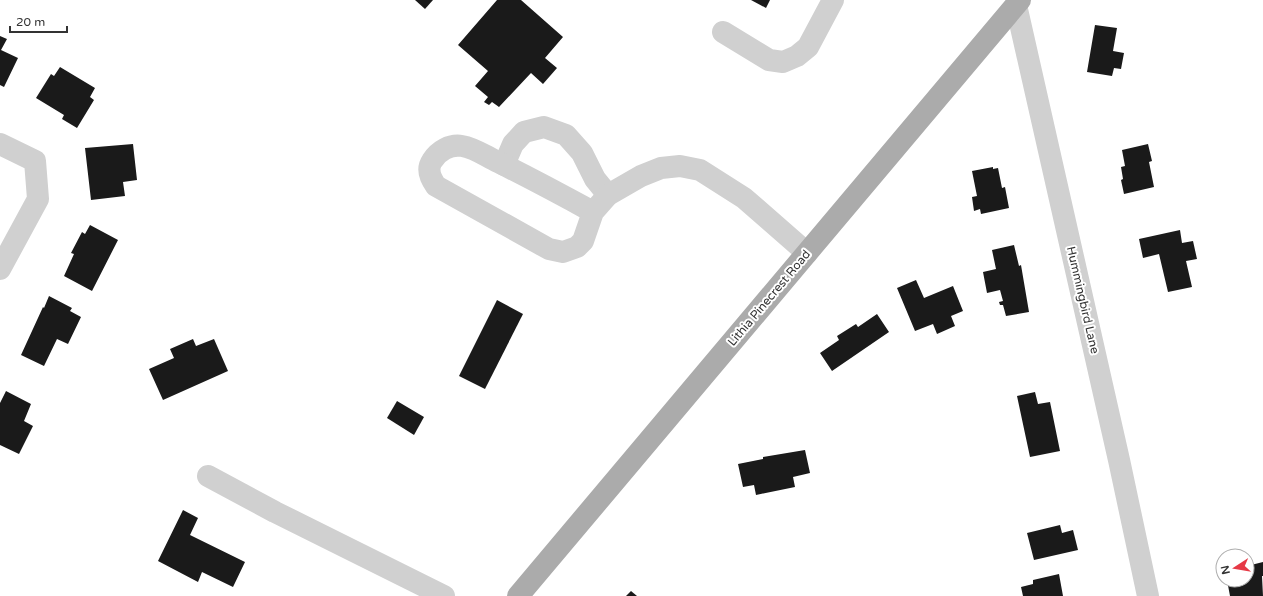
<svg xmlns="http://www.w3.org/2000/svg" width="1263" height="596" font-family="'Varela Round',sans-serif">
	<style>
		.building { fill: #1a1a1a }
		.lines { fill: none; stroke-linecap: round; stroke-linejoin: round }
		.minor { stroke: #d0d0d0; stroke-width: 22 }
		.major { stroke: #ababab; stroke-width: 22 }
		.labels { text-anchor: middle; stroke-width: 4; stroke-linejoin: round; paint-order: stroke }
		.street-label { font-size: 12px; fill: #333; stroke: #fff }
	</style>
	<rect width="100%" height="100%" fill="#fff"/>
	<g class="building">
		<polygon points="415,0 433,0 425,9"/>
		<polygon points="497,0 521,0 563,37 545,58 557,68 543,84 531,73 499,107 492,102 489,105 484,102 488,97 475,86 488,71 458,45"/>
		<polygon points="751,0 770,0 766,8"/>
		<polygon points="1095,25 1117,28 1113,51 1124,53 1121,69 1114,68 1112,76 1087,72"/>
		<polygon points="0,36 7,39 1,50 18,58 4,87 0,85"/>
		<polygon points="60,67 95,88 90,97 94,100 77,128 62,119 64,115 36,98 51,74 54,76"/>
		<polygon points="133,144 137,180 123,182 125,196 91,200 85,148"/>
		<polygon points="1148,144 1152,161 1149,162 1154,187 1124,194 1121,180 1123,179 1121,167 1125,166 1122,150"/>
		<polygon points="993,167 993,169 998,168 1002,188 1005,187 1009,208 981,214 980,209 974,211 972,197 977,196 972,171"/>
		<polygon points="90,225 118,240 92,291 64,276 74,254 71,253 82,232 85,234"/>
		<polygon points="1180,230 1182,243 1193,241 1197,259 1186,261 1192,287 1168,292 1159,254 1143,258 1139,239"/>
		<polygon points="1014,245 1019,266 1021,265 1029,312 1006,316 1003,305 1000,305 999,302 1003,301 1000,290 987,293 983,272 996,269 992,250"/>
		<polygon points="916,280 924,298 953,286 963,311 951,316 955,326 937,334 933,324 915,331 897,288"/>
		<polygon points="49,296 72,308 70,311 81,317 68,344 57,339 44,366 21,355 43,307 44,308"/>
		<polygon points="497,300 523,314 485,389 459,376"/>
		<polygon points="877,314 889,332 832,371 820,353 839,340 837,336 856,324 858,327"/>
		<polygon points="193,339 196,346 214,339 228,371 163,400 149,369 174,358 170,349"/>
		<polygon points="6,391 31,404 24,421 33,426 19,454 0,445 0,403"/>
		<polygon points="1035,392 1038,404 1050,402 1060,451 1030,457 1017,396"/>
		<polygon points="397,401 424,417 414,435 387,418"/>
		<polygon points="805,450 810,473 793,477 795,487 756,495 754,485 743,487 738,464 763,459 763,457"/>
		<polygon points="183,510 198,518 190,535 245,562 233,587 202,572 198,582 158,561"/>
		<polygon points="1060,525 1062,533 1073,530 1078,550 1034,560 1027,533"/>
		<polygon points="1263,562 1263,576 1262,576 1263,596 1230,596 1227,580 1247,580 1247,566"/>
		<polygon points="1059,574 1063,596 1023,596 1021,587 1033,584 1033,580"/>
		<polygon points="631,591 637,596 626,596"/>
	</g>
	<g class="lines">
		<g class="minor">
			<polyline points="1016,5 1119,460 1148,596"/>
			<polyline points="723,32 769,60 783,62 797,56 808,47 833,0"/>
			<polyline points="0,144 35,161 38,199 0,269"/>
			<polyline points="504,165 513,144 524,132 544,127 566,135 582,153 595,179 608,195"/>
			<path d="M593,212C562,195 530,178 498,162C487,157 475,148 462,146C450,144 438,151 432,161C426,170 431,179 436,186L549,249L563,252L577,247L583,241L593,212L608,195L641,176L661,168L680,166L700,170L744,198L807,253"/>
			<polyline points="208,476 275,512 444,596"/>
		</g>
		<polyline class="major" points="518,596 1020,0"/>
	</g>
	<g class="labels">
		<g class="street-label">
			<text transform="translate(769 298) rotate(-50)" y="4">Lithia Pinecrest Road</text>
			<text transform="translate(1083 300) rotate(77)" y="4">Hummingbird Lane</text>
		</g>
	</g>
	<g transform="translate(1235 568) rotate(258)"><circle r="19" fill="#ffffff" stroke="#adadad"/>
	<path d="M0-3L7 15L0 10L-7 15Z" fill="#e63946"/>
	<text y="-6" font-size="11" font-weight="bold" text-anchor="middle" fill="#333333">N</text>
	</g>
	<path d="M10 26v6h57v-6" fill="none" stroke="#333333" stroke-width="2"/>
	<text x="16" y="26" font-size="12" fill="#333333" stroke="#ffffff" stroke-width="3" paint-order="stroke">20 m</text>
</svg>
